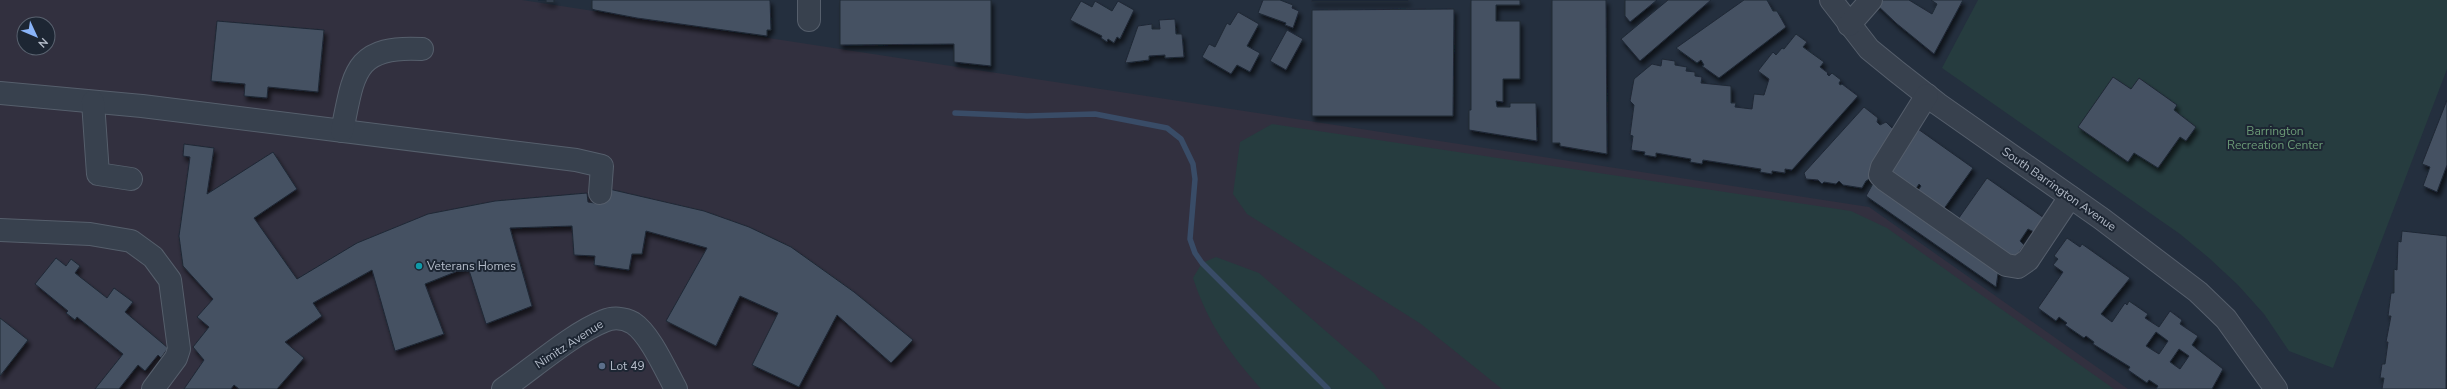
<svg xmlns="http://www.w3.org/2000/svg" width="2447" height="389" font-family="'Nunito Sans',sans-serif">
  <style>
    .medical { fill: #32303f; fill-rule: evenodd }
    .green { fill: #263c3f }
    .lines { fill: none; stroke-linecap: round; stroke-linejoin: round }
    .stream { stroke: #394c67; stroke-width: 5.5 }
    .building { fill: #455162; stroke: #1f2835; fill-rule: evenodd; filter: url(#shadow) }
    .minor-casing { stroke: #565f6c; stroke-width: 24 }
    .minor { stroke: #38414e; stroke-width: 22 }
    .culture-dot { fill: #0f9aa8; stroke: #1d2633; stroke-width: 1.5 }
    .service-dot { fill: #5c6f8a; stroke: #1d2633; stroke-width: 1.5 }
    .labels { text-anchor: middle; stroke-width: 4; stroke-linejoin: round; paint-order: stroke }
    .park-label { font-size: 12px; fill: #6b9a76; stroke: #1d2633 }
    .street-label { font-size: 12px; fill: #b4bcc9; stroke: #1d2633 }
    .poi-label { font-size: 12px; fill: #b4bcc9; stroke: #1d2633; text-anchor: start }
  </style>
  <defs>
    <filter id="shadow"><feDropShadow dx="2.5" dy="4.5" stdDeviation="2" flood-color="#0009"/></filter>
  </defs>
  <rect width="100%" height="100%" fill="#242f3e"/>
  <!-- medical -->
  <path class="medical" d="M0,0H522L1869,207L2128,389H0ZM24,24H48V48H24Z"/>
  <!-- green -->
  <g class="green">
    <polygon points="1978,0 2447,0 2447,69 2333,368 2289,351 2264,314 2238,285 2209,258 2180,234 1942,68"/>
    <polygon points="1272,124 1851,211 1887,228 2114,389 1502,389 1421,324 1247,214 1233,194 1240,142"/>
    <path d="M1216,257L1259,273L1374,373L1386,389H1261C1228,351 1209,326 1193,278L1202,263Z"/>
  </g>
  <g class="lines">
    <!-- stream -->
    <polyline class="stream" points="955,113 1027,116 1095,114 1167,128 1181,139 1193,164 1195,179 1190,239 1195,253 1202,263 1328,389"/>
  </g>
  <!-- building -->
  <g class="building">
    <polygon points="538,0 554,0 554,2 546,2 546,0"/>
    <polygon points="592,0 770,0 771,30 767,30 767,36 637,18 595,10 592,9"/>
    <polygon points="840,0 991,0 991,66 954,62 954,44 840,45"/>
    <polygon points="1263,0 1280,0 1293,5 1292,8 1299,11 1293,28 1285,25 1286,23 1258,13"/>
    <rect x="1312" y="0" width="96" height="1"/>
    <polygon points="1471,0 1520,0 1520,5 1496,5 1496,21 1520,21 1520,79 1503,79 1503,102 1496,101 1497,107 1510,107 1510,103 1536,103 1537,141 1469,130 1469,110 1471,110"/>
    <polygon points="1552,0 1606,0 1607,154 1560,146 1560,143 1552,143"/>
    <polygon points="1625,0 1657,0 1630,22 1625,16"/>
    <polygon points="1668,0 1711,0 1640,61 1621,39"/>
    <polygon points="1744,0 1767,0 1773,11 1777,11 1786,27 1719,78 1702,66 1704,65 1701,60 1697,63 1676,48"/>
    <polygon points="1877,0 1909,0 1932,14 1937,4 1931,0 1963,0 1934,54 1896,23 1875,3"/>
    <polygon points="1081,1 1092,7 1095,1 1112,11 1118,1 1134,10 1120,39 1117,37 1114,43 1108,39 1107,42 1101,38 1102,36 1070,20"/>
    <polygon points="1454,9 1453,116 1312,116 1312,10"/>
    <polygon points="1238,12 1259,24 1247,46 1260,53 1250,72 1237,65 1231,74 1202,57 1209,44 1215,47 1227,23 1230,25"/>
    <polygon points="1175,19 1176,34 1182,34 1184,57 1165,58 1165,55 1149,56 1149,60 1125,63 1138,26 1152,24 1152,29 1160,29 1159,20"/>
    <polygon points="217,21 324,30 318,92 268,87 267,98 244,96 245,84 211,81"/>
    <polygon points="1287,30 1303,39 1286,70 1270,61"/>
    <polygon points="1796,34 1807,42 1803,47 1824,62 1820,67 1828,73 1827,74 1829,76 1832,73 1841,80 1839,83 1840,85 1842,84 1858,96 1792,170 1785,169 1785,173 1772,171 1772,174 1760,172 1761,169 1703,160 1702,164 1690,162 1691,159 1656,153 1656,157 1644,155 1645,152 1631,150 1633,136 1630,135 1634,105 1630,101 1634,79 1652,64 1661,66 1662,59 1675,61 1675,65 1687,67 1686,71 1695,72 1695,76 1702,77 1701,83 1731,86 1731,103 1736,103 1735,107 1752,109 1754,94 1764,95 1769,79 1758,71 1773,52 1776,55 1782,48 1784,49"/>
    <polygon points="2113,77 2131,89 2139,78 2177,105 2174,110 2196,127 2186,141 2180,137 2158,168 2134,153 2128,162 2078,127"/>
    <polygon points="2447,100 2447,165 2437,192 2423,186 2430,167 2422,164"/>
    <polygon points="1864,107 1878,118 1877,122 1880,125 1886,122 1894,130 1871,178 1866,181 1862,188 1843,185 1839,181 1836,184 1824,182 1822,184 1818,180 1806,179 1804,173"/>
    <polygon points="1918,129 1973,168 1943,210 1917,192 1921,186 1919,184 1915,190 1887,174"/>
    <polygon points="184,144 214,148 207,194 273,152 297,189 254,218 297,279 357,243 428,214 495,201 587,193 588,202 601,204 603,197 609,189 704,211 749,227 791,247 854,292 913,340 891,363 837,315 799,387 752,365 778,313 740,296 716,346 666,321 707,248 646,231 642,254 632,254 629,270 594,265 595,256 574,255 572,226 510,228 532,306 486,324 468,267 425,284 444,334 395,351 372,270 313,303 322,316 285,342 304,358 277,389 239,389 234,385 231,389 184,389 204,360 193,347 209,327 197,317 213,299 183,266 179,236 190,157 183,156"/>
    <polygon points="1987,178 2044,218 2034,232 2028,229 2020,241 2024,245 2013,261 1956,222"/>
    <polygon points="1875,180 1999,267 1996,287 1866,196"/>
    <polygon points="2402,231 2447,236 2446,389 2382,389 2384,378 2380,378 2382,364 2385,364 2388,342 2386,342 2391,316 2388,316 2391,293 2394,293 2394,269 2397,270 2398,241 2401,242"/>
    <path d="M2067,238L2080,247L2082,244L2130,278L2101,314L2112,322L2125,303L2127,305L2129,301L2148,314L2145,318L2159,327L2170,311L2182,320L2180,324L2198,336L2192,345L2223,369L2212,389H2156L2158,386L2149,380L2147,383L2128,370L2130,367L2093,344L2094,342L2086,336L2084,338L2065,325L2067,323L2059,317L2056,321L2038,308L2063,272L2053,265L2058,259L2054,256ZM2156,332L2168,341L2159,354L2146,346ZM2179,349L2189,356L2180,369L2170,362Z"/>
    <polygon points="56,258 66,266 71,259 80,266 75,273 107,298 114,288 133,302 125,312 168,348 161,358 158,355 145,371 138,365 119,389 95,389 123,354 77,317 75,320 66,313 68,311 35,284"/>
    <polygon points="0,318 28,340 0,376"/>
  </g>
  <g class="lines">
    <defs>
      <g id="minor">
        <polyline points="809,0 809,20"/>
        <polyline points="1831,0 1869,49 1896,71 1938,104 2102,219 2198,292 2226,319 2276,389"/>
        <polyline points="1849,25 1871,0"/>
        <polyline points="0,93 142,106 576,160 602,166 600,193"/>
        <polyline points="1927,95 1882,167 1880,175 1885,180 2006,265 2018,267 2028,260 2070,197"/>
        <polyline points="93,102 98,174 131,179"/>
        <path d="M342,131C354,74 353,45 422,49"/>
        <polyline points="0,230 90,234 131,241 153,257 170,280 179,349 176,358 153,389"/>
        <path d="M503,389C532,369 573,333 604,321C613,317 624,318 633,323C650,334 666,371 676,389"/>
      </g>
    </defs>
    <!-- minor casing -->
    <use href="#minor" class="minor-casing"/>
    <!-- minor -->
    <use href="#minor" class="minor"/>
  </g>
  <!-- markers -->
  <circle class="culture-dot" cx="419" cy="266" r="4"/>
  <circle class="service-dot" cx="602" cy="366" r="4"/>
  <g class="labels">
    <!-- park labels -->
    <g class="park-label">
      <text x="2275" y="135">Barrington<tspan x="2275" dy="14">Recreation Center</tspan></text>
    </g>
    <!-- street labels -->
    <g class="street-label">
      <text transform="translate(2059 189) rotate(35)" y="4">South Barrington Avenue</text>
      <text transform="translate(569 344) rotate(-33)" y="4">Nimitz Avenue</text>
    </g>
    <!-- poi labels -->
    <g class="poi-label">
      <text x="427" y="270">Veterans Homes</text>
      <text x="610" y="370">Lot 49</text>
    </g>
  </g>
  <!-- north arrow -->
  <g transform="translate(36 36) rotate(134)"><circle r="19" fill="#1d2633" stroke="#59626f"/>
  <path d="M0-3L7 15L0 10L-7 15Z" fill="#8ab4f8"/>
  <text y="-6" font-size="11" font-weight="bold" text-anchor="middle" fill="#b4bcc9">N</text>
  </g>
</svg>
